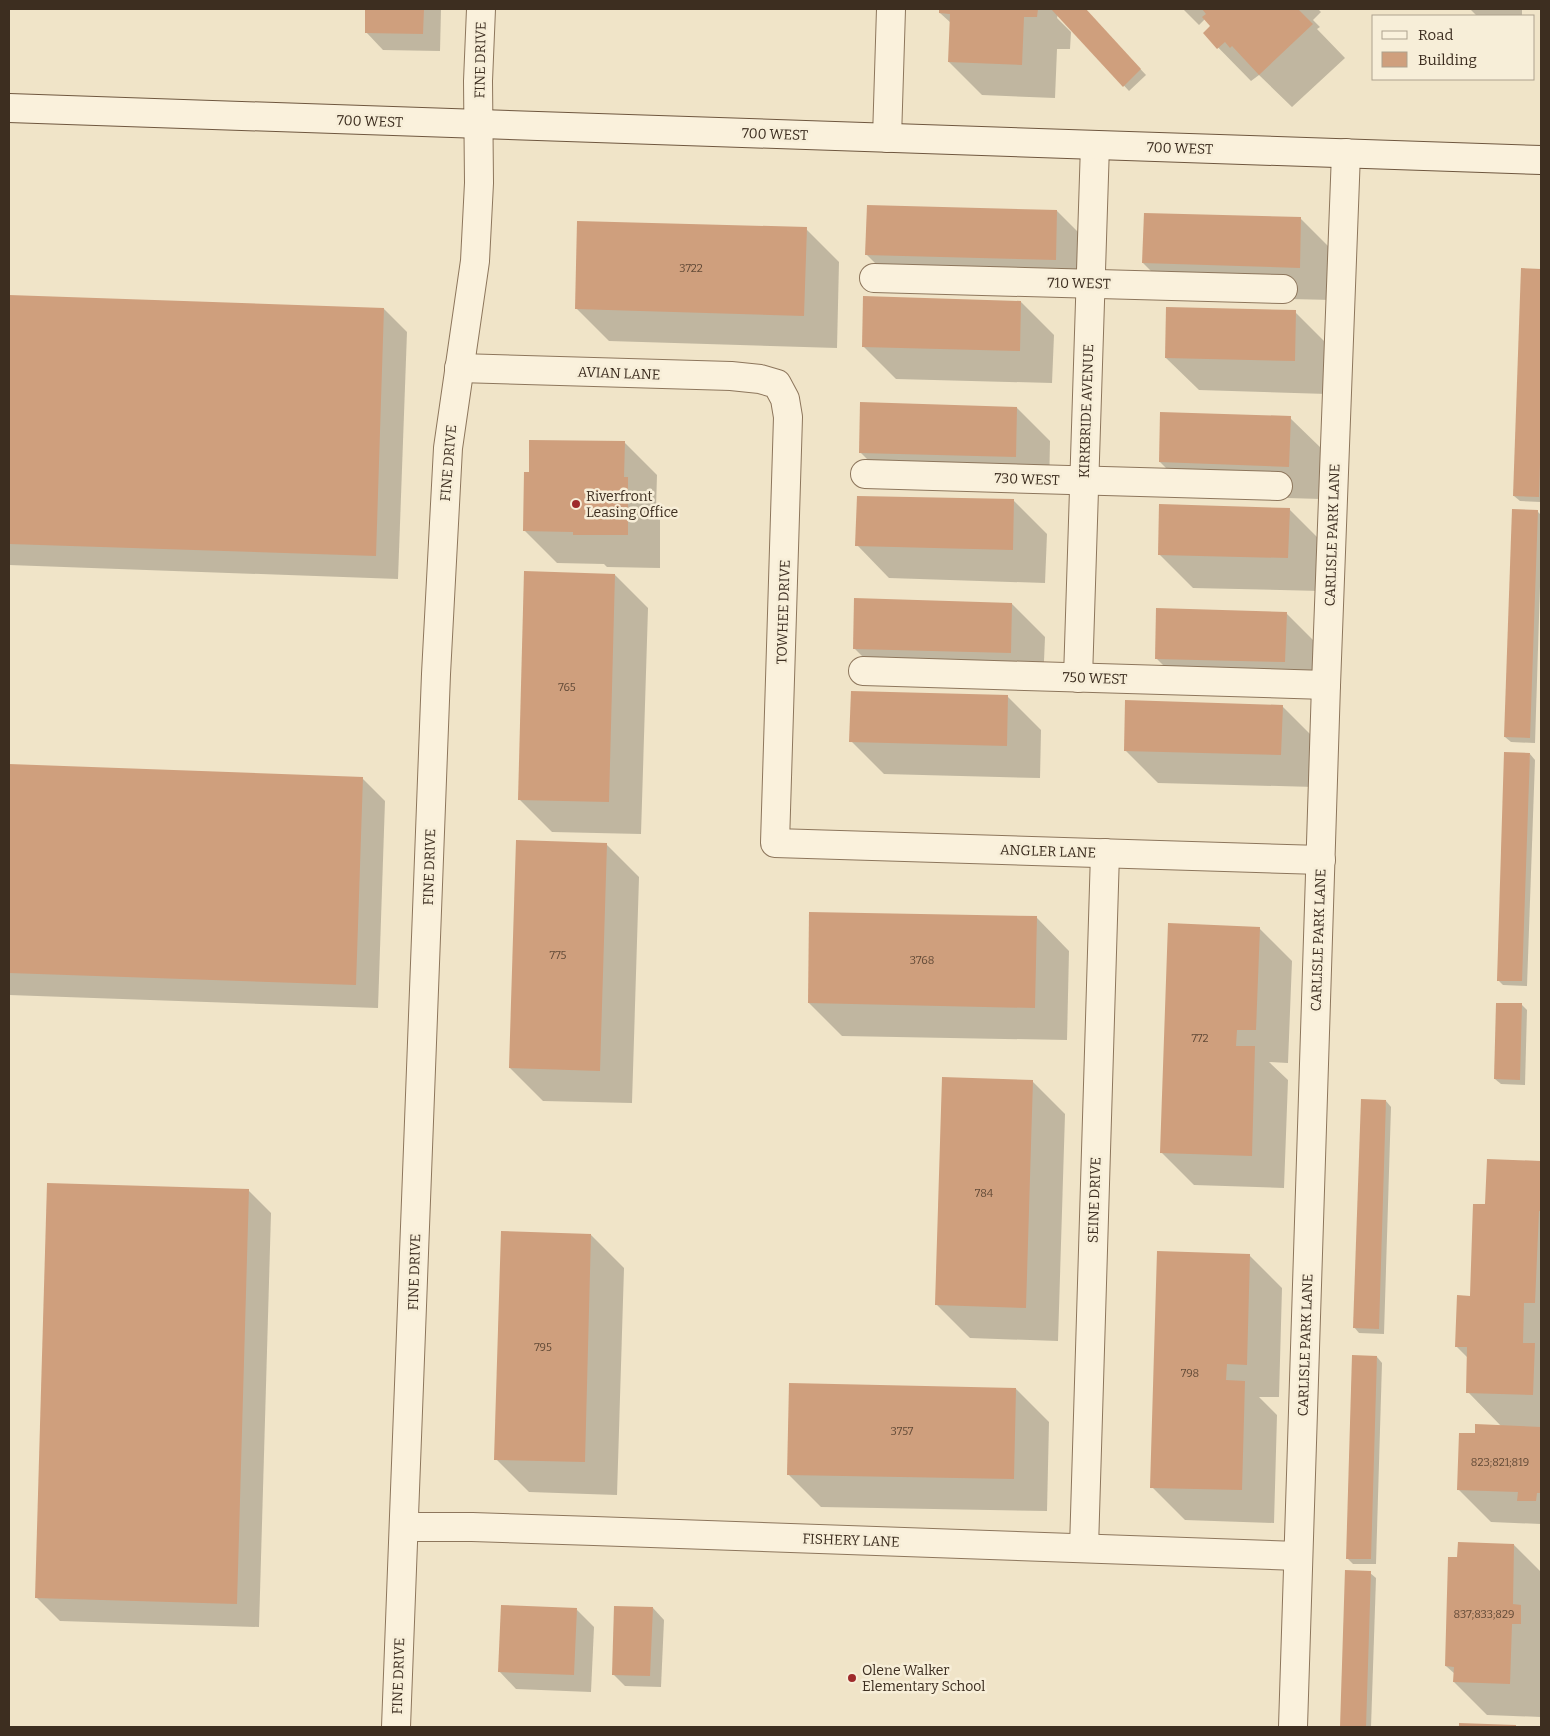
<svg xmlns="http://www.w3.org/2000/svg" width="1550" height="1736" font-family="Bitter,serif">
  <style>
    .shadow { fill: #0003 }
    .building { fill: #cf9f7d }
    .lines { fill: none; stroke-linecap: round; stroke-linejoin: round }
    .street-casing { stroke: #8d765c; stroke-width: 30 }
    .secondary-casing { stroke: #6f573f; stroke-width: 30 }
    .street { stroke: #faf1dc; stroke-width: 28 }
    .secondary { stroke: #faf1dc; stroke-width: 28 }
    .poi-dot { fill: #9e2a2b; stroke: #f7eed8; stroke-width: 2 }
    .labels { text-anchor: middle; stroke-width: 5; stroke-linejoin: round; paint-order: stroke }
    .number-label { font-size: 11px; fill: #624a37 }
    .street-label { font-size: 14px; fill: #3d2e20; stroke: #f7eed8 }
    .poi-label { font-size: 14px; fill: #3d2e20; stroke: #f7eed8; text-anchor: start }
  </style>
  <rect width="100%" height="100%" fill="#f0e4c8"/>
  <!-- shadow -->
  <g class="shadow">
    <polygon points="367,9 441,9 440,51 383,50 366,32"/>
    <polygon points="940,9 1084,9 1146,75 1129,91 1058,14 1057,18 1071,32 1070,49 1057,49 1055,98 982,95 949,62 951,23 940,13"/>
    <polygon points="1183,9 1318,9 1321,12 1313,20 1320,27 1317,29 1345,58 1292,107 1259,75 1251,81 1204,33 1212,26 1205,19 1199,25"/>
    <polygon points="1470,9 1522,9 1522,16 1477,16"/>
    <polygon points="1057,211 1090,244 1088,293 900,288 867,255"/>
    <polygon points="1300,218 1333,251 1332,300 1176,296 1143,263"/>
    <polygon points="806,229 839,262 837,348 609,341 576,308"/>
    <polygon points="1522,269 1541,270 1541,502 1520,501 1514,496"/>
    <polygon points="9,296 384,309 407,332 398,579 9,565"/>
    <polygon points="1021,302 1054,335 1052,383 896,379 863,346"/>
    <polygon points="1295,312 1328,345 1327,394 1199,390 1166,358"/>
    <polygon points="1017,408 1050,441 1049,489 893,485 860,452"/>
    <polygon points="1290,418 1323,450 1321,499 1193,495 1160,462"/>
    <polygon points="624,442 657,475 656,508 660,512 660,568 607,567 604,564 557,563 524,530"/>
    <polygon points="1014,501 1047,534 1045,583 889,578 857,545"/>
    <polygon points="1289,509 1322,542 1321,591 1193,588 1160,555"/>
    <polygon points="1537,511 1541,515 1541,555 1535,743 1511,742 1505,737"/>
    <polygon points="615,575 648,608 641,834 552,832 519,799"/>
    <polygon points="1012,604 1045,637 1043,685 887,681 854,648"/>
    <polygon points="1286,613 1319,646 1318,695 1189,691 1156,658"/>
    <polygon points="1008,697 1041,730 1040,778 884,774 851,741"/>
    <polygon points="1282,706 1315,739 1314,787 1158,783 1125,750"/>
    <polygon points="1530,754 1535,760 1527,986 1503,985 1498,980"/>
    <polygon points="9,766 362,778 385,801 378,1008 9,995"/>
    <polygon points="606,844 639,877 632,1103 543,1101 510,1068"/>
    <polygon points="1037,918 1069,951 1067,1040 842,1036 809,1003"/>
    <polygon points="1259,928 1292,961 1288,1063 1269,1062 1288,1080 1284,1188 1194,1185 1161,1152"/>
    <polygon points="1521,1004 1527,1010 1525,1085 1501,1084 1495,1079"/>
    <polygon points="1032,1081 1065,1114 1058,1341 970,1338 937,1305"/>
    <polygon points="1386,1101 1391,1107 1384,1334 1359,1333 1354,1327"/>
    <polygon points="1488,1160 1541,1162 1541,1524 1491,1522 1458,1489 1476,1435 1502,1427 1468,1392 1468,1358 1456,1346 1471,1297 1486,1205"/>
    <polygon points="248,1190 271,1213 259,1627 60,1621 37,1598"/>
    <polygon points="591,1235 624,1268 617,1495 529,1492 496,1459"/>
    <polygon points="1249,1255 1282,1288 1279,1397 1259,1397 1277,1415 1274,1523 1185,1520 1152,1487"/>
    <polygon points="1377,1357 1382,1363 1376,1564 1353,1564 1347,1558"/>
    <polygon points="1016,1389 1049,1422 1047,1511 821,1507 788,1474"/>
    <polygon points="1514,1545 1541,1572 1541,1717 1487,1715 1454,1682 1455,1674 1446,1666"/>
    <polygon points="1346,1572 1370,1573 1376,1578 1371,1727 1341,1727"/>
    <polygon points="653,1608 664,1620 661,1687 625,1686 613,1674"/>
    <polygon points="577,1610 594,1627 591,1692 516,1689 499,1671"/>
    <polygon points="1461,1724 1516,1726 1517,1727 1460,1727"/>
  </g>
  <!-- building -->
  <g class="building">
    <polygon points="365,9 424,9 423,34 365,33"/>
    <polygon points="939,9 1038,9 1037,17 1024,17 1022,65 948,62 950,14 939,13"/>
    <polygon points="1051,9 1086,9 1141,69 1123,87"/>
    <polygon points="1202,9 1298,9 1313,24 1259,75 1232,46 1230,48 1225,42 1217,49 1203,33 1210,26 1202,17 1206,14"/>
    <polygon points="867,205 1057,210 1056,260 865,255"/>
    <polygon points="1144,213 1301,217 1300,268 1142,263"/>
    <polygon points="577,221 807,227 804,316 575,309"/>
    <polygon points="1521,268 1541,269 1541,430 1539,497 1513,496"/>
    <polygon points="9,295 384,308 376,556 9,544"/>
    <polygon points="863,296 1021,301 1020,351 862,347"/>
    <polygon points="1166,307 1296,310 1295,361 1165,358"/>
    <polygon points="860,402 1017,407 1016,457 859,453"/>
    <polygon points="1160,412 1291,416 1289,467 1159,462"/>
    <polygon points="529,440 625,441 624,477 628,477 628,535 573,535 573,532 523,531 524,472 529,472"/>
    <polygon points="857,496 1014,499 1013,550 855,546"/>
    <polygon points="1159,504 1290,508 1288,558 1158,555"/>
    <polygon points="1512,509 1538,510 1530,738 1504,737"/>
    <polygon points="524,571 615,574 609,802 518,800"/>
    <polygon points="854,598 1012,603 1011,653 853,649"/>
    <polygon points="1156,608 1287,612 1285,662 1155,659"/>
    <polygon points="851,691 1008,695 1007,746 849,742"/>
    <polygon points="1125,700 1283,705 1281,755 1124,751"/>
    <polygon points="1504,752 1530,753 1522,981 1497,981"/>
    <polygon points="9,764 363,777 356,985 9,973"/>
    <polygon points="516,840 607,843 600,1071 509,1068"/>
    <polygon points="809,912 1037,916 1035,1008 808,1003"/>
    <polygon points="1168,923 1260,927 1256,1030 1237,1030 1236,1046 1255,1046 1252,1156 1160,1153"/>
    <polygon points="1496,1003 1522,1003 1520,1080 1494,1079"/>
    <polygon points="942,1077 1033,1080 1026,1308 935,1305"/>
    <polygon points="1361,1099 1386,1100 1379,1329 1353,1328"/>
    <polygon points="1487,1159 1541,1161 1541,1211 1539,1211 1535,1303 1524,1303 1523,1343 1535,1343 1533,1395 1466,1393 1467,1347 1455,1347 1457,1295 1470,1296 1473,1204 1485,1204"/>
    <polygon points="47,1183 249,1189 237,1604 35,1598"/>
    <polygon points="501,1231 591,1234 585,1462 494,1460"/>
    <polygon points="1157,1251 1250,1254 1247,1365 1227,1364 1226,1380 1245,1381 1242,1490 1150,1488"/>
    <polygon points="1352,1355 1377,1356 1371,1559 1346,1559"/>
    <polygon points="789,1383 1016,1388 1014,1479 787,1475"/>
    <polygon points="1475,1424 1541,1427 1541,1493 1537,1493 1536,1501 1517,1501 1518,1492 1457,1490 1459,1433 1475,1433"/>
    <polygon points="1458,1542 1514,1544 1513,1604 1521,1605 1521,1624 1512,1624 1510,1684 1453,1682 1454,1667 1445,1666 1448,1557 1457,1557"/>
    <polygon points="1345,1570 1371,1571 1366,1727 1340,1727"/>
    <polygon points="501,1605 577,1608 574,1675 498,1672"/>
    <polygon points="614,1606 653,1607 650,1676 612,1675"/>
    <polygon points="1459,1723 1516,1725 1516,1727 1459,1727"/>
  </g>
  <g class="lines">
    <defs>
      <g id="street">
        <polyline points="887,138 891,9"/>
        <polyline points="874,278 1283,289"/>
        <polyline points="459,368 731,376 760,379 777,384 785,399 788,417 775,843 1321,860"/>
        <polyline points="865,474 1278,486"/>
        <polyline points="863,671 1326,685"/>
        <polyline points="1078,678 1095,145"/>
        <polyline points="404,1527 472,1527 594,1531 1298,1556"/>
        <polyline points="1084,1548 1105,853"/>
        <polyline points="396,1727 436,674 448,448 475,261 479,183 478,81 481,9"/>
        <polyline points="1293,1727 1326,685 1346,153"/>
      </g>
      <polyline id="secondary" points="9,108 1541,160"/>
    </defs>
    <!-- street casing -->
    <use href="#street" class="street-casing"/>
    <!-- secondary casing -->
    <use href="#secondary" class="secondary-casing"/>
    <!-- street -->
    <use href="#street" class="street"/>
    <!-- secondary -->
    <use href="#secondary" class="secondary"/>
  </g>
  <!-- markers -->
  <g class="poi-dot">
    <circle cx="576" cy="504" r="5"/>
    <circle cx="852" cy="1678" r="5"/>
  </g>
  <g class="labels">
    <!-- number labels -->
    <g class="number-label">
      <text x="691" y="272">3722</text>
      <text x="567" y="691">765</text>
      <text x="558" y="959">775</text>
      <text x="922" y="964">3768</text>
      <text x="1200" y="1042">772</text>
      <text x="984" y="1197">784</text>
      <text x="543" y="1351">795</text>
      <text x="1190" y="1377">798</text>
      <text x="902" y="1435">3757</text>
      <text x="1500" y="1466">823;821;819</text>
      <text x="1484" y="1618">837;833;829</text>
    </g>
    <!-- street labels -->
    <g class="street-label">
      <text transform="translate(480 60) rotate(-89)" y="5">FINE DRIVE</text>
      <text transform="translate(370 121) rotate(2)" y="5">700 WEST</text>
      <text transform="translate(775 134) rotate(2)" y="5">700 WEST</text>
      <text transform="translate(1180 148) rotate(2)" y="5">700 WEST</text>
      <text transform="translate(1079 283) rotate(1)" y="5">710 WEST</text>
      <text transform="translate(619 373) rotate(2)" y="5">AVIAN LANE</text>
      <text transform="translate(1086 411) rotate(-88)" y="5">KIRKBRIDE AVENUE</text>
      <text transform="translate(448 463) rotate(-85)" y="5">FINE DRIVE</text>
      <text transform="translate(1027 479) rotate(2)" y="5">730 WEST</text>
      <text transform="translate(1332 535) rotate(-88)" y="5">CARLISLE PARK LANE</text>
      <text transform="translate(783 612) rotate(-88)" y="5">TOWHEE DRIVE</text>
      <text transform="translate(1095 678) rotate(2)" y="5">750 WEST</text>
      <text transform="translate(1048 851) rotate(2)" y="5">ANGLER LANE</text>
      <text transform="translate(429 867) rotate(-88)" y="5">FINE DRIVE</text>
      <text transform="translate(1318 940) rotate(-88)" y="5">CARLISLE PARK LANE</text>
      <text transform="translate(1094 1200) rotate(-88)" y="5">SEINE DRIVE</text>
      <text transform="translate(414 1272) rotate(-88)" y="5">FINE DRIVE</text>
      <text transform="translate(1305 1345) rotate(-88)" y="5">CARLISLE PARK LANE</text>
      <text transform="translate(851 1540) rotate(2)" y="5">FISHERY LANE</text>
      <text transform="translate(398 1676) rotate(-88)" y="5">FINE DRIVE</text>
    </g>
    <!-- poi labels -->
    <g class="poi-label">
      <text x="586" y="501">Riverfront<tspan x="586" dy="16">Leasing Office</tspan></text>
      <text x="862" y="1675">Olene Walker<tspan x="862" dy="16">Elementary School</tspan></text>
    </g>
  </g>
  <!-- border -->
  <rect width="1550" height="1736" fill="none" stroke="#3d2e20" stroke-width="20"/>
  <!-- legend -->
  <rect x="1372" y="15" width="162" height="65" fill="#f7eed8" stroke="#ada18e"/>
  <rect x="1382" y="31" width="25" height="8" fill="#faf1dc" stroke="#ada18e"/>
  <text x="1418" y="40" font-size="15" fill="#3d2e20">Road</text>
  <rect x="1382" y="52" width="25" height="15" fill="#cf9f7d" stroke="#ada18e"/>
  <text x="1418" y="65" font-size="15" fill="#3d2e20">Building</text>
</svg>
